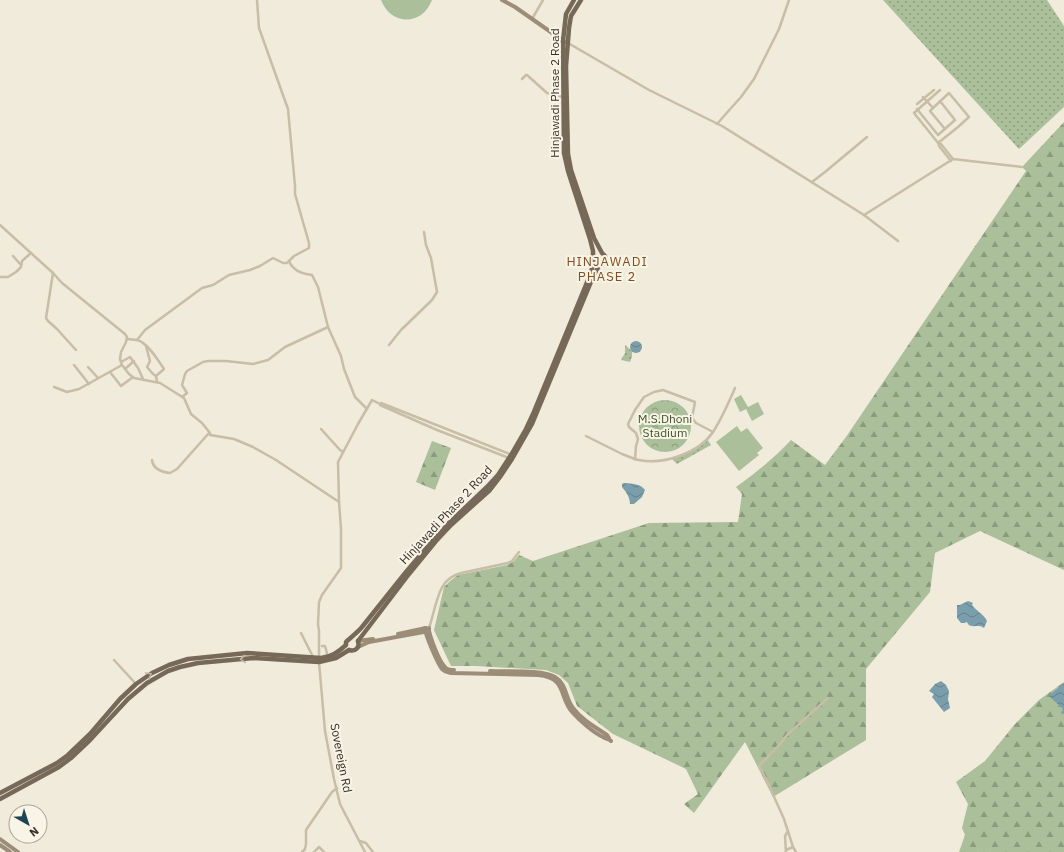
<svg xmlns="http://www.w3.org/2000/svg" width="1064" height="852" font-family="'IBM Plex Sans',sans-serif">
  <style>
    .grass { fill: url(#grass-dots) }
    .forest { fill: url(#forest-firs) }
    .park { fill: url(#park-crowns) }
    .pitch { fill: #aabf9a }
    .water { fill: url(#water-waves) }
    .lines { fill: none; stroke-linecap: round; stroke-linejoin: round }
    .street { stroke: #c8bda6; stroke-width: 2.5 }
    .secondary { stroke: #9b8d78; stroke-width: 4 }
    .primary { stroke: #766958; stroke-width: 4.5 }
    .oneway { stroke: #beb5a6 }
    .labels { text-anchor: middle; stroke-width: 4; stroke-linejoin: round; paint-order: stroke }
    .street-label { font-size: 12px; fill: #342e27; stroke: #f8f4e6 }
    .park-label { font-size: 12px; fill: #3b512c; stroke: #f8f4e6 }
    .neighbourhood-label { font-size: 13px; letter-spacing: 1px; fill: #804f23; stroke: #f8f4e6 }
  </style>
  <defs>
    <pattern id="grass-dots" width="8" height="8" patternUnits="userSpaceOnUse"><rect width="8" height="8" fill="#aabf9a"/><path d="M2 2h.1M6 6h.1" fill="none" stroke="#8b9c7e" stroke-width="1.8" stroke-linecap="round"/></pattern>
    <pattern id="forest-firs" width="22" height="20" patternUnits="userSpaceOnUse"><rect width="22" height="20" fill="#aabf9a"/><path d="M5 1l3.5 6h-7zM16 11l3.5 6h-7z" fill="#8b9c7e"/></pattern>
    <pattern id="park-crowns" width="20" height="18" patternUnits="userSpaceOnUse"><rect width="20" height="18" fill="#aabf9a"/><path d="M2 6a3 3 0 1 1 6 0M12 15a3 3 0 1 1 6 0" fill="none" stroke="#8b9c7e"/></pattern>
    <pattern id="water-waves" width="16" height="10" patternUnits="userSpaceOnUse"><rect width="16" height="10" fill="#7a9eac"/><path d="M0 5q4-4 8 0t8 0" fill="none" stroke="#65818c"/></pattern>
  </defs>
  <rect width="100%" height="100%" fill="#f0ebda"/>
  <!-- grass -->
  <g class="grass">
    <polygon points="883,0 1047,0 1064,26 1064,107 1019,149"/>
    <polygon points="625,345 632,351 632,357 630,362 621,360 625,353"/>
    <polygon points="707,439 711,445 677,464 671,458 691,451"/>
  </g>
  <!-- forest -->
  <g class="forest">
    <path d="M1064,122V570L980,531L935,553L930,592L866,669V740L773,797L745,742L694,813L684,804L698,794L686,769L613,734L577,706L568,683L559,675L546,670L476,666H451L434,630L444,587L450,581L458,575L507,565L514,561L519,555L533,561L649,523L738,522L742,494L736,487C756,473 774,458 791,440L825,465L846,437L1026,171L1022,167Z"/>
    <polygon points="432,441 451,448 435,490 416,482"/>
    <polygon points="1064,682 1064,852 959,852 965,835 962,828 968,804 956,782 985,761 1015,724 1039,700"/>
  </g>
  <!-- park -->
  <circle class="park" cx="665" cy="426" r="26"/>
  <!-- pitch -->
  <g class="pitch">
    <path d="M381,0H432C422,26 391,26 381,0Z"/>
    <polygon points="741,395 748,407 758,402 764,414 752,421 746,409 740,412 734,399"/>
    <polygon points="737,426 741,432 747,428 763,448 757,453 759,455 739,471 716,442"/>
  </g>
  <!-- water -->
  <g class="water">
    <circle cx="636" cy="347" r="6"/>
    <path d="M624,483C631,484 640,483 645,490L642,497L634,504H630C630,497 626,492 622,487V484Z"/>
    <path d="M968,601L973,603L972,605C976,611 984,614 987,621L984,628C978,623 970,630 967,622L964,623H961L957,618V605H960Z"/>
    <polygon points="941,681 946,685 949,691 948,699 950,708 944,712 932,697 934,694 929,691 935,684"/>
    <polygon points="1064,683 1064,714 1061,713 1063,709 1050,697 1051,694"/>
  </g>
  <g class="lines">
    <!-- street -->
    <g class="street">
      <path d="M257,0L259,28L288,109L295,186V194L309,243V248L294,256L289,261C293,271 303,274 312,275L318,287L328,327L341,356L344,369L355,397L367,409"/>
      <polyline points="532,19 543,0"/>
      <polyline points="568,43 649,90 722,126 864,215 898,241"/>
      <polyline points="522,79 526,75 527,75 547,93 563,97"/>
      <polyline points="923,97 933,108 949,93 969,117 958,127 938,143"/>
      <polyline points="917,104 934,90"/>
      <polyline points="933,108 930,111 945,129"/>
      <polyline points="917,109 938,135 955,120 940,101"/>
      <polyline points="717,124 724,116 741,97 754,79 779,29 789,0"/>
      <polyline points="939,144 914,113 940,90"/>
      <polyline points="951,161 939,146 939,144 941,144 953,159"/>
      <polyline points="812,182 825,172 867,137"/>
      <polyline points="864,215 953,159 1022,167"/>
      <polyline points="0,225 53,273 62,283 125,334 127,337 126,342 121,352 120,359 122,365 129,374 134,378 160,383 184,398 191,414 202,423 210,433 210,435 234,439 253,447 276,460 339,502"/>
      <polyline points="13,256 21,265"/>
      <polyline points="53,273 46,318 48,321 57,329 76,350"/>
      <polyline points="0,277 8,277 16,272 21,267 22,261 31,253"/>
      <polyline points="127,339 137,340 145,330 202,288 213,285 229,275 250,270 260,266 273,258 283,263 287,263 289,261"/>
      <path d="M137,340C147,342 158,360 164,369L156,376L157,382"/>
      <polyline points="389,345 401,330 432,300 437,292 431,258 426,245 424,232"/>
      <polyline points="146,346 150,361 147,367 153,374 156,376"/>
      <polyline points="121,362 130,357 138,368 143,379"/>
      <polyline points="74,365 89,384"/>
      <polyline points="88,367 98,378"/>
      <polyline points="125,369 134,361"/>
      <polyline points="110,372 121,386 133,377"/>
      <polyline points="54,387 67,392 79,389 122,365"/>
      <polyline points="182,397 187,393 182,385 185,374 187,371 203,362 208,361 226,361 253,364 268,360 285,347 328,327"/>
      <polyline points="321,429 340,450 343,452"/>
      <path d="M586,436C598,442 610,448 622,454C628,456 633,459 639,460C664,465 699,453 713,432C722,418 729,402 735,388"/>
      <polyline points="509,458 437,430 380,405 381,403 512,455"/>
      <polyline points="635,459 636,446 638,439 636,433 629,427 628,424 635,410 644,397 654,392 663,390 695,402 692,418 696,423 713,432"/>
      <path d="M152,460C153,469 162,472 170,473L177,469L209,433"/>
      <path d="M429,628C433,617 437,594 443,586C447,579 454,575 461,573L508,563L512,561L519,552"/>
      <polyline points="301,633 313,657"/>
      <polyline points="322,646 325,646 328,657"/>
      <polyline points="319,657 319,631 318,624 319,602 322,595 341,568 341,529 339,502 338,462 358,424 372,400 380,404"/>
      <polyline points="114,660 136,684"/>
      <polyline points="319,662 325,731 334,779 340,804 365,852"/>
      <polyline points="360,841 366,843 373,852"/>
      <polyline points="786,850 793,847"/>
      <polyline points="302,852 305,849 306,844 306,830 332,792 337,788"/>
      <polyline points="314,852 319,847 324,852"/>
      <polyline points="786,852 785,836 788,831"/>
      <polyline points="796,852 793,847 784,819 766,779 759,766 780,744 787,735 828,698"/>
    </g>
    <!-- secondary -->
    <g class="secondary">
      <polyline points="502,0 515,7 565,42"/>
      <path d="M425,628C425,635 438,664 442,669C445,672 447,672 451,673L538,675C568,678 558,697 573,713C580,721 594,733 603,737C606,739 609,739 611,741"/>
      <path d="M429,631C431,639 439,662 445,667C447,670 450,670 454,670"/>
      <polyline points="398,634 426,628"/>
      <polyline points="358,641 373,639"/>
      <polyline points="358,647 369,642 429,631 429,628"/>
      <path d="M490,671C507,672 542,669 555,677C567,684 565,698 573,708C582,720 595,727 607,735L609,738"/>
      <polyline points="0,839 18,852"/>
      <polyline points="0,845 10,852"/>
    </g>
    <!-- primary -->
    <g class="primary">
      <polyline points="358,641 409,574 436,541 451,525 490,490 500,477 512,459 532,424 593,277 600,264 603,263 605,261 605,256 602,253 594,238 571,170 568,154 566,66 569,28 571,16 581,0"/>
      <path d="M349,650C356,652 360,647 358,641"/>
      <path d="M0,793L57,763L68,755L90,734L120,699L136,684L152,673L169,665L188,659L247,653L321,658C332,657 338,652 346,645C346,644 346,643 346,642C347,641 360,630 362,627L406,572L434,539L449,523L487,487L498,475L511,455L526,429L533,414L590,275L594,262L593,259V251L590,239L568,171L564,153L563,41L566,14L574,0"/>
      <polyline points="0,799 59,767 71,758 90,740 128,699 147,683 168,671 180,667 198,663 242,659 254,658 319,662 336,658 349,650"/>
    </g>
  </g>
  <!-- one-way arrows -->
  <defs><path id="oneway-chevron" d="M-2-3.5L2.5 0L-2 3.5" fill="none" stroke-width="1.6" stroke-linecap="round" stroke-linejoin="round"/></defs>
  <g class="oneway">
    <use href="#oneway-chevron" transform="translate(243 659) rotate(177)"/>
    <use href="#oneway-chevron" transform="translate(149 675) rotate(-30)"/>
  </g>
  <g class="labels">
    <!-- street labels -->
    <g class="street-label">
      <text transform="translate(555 93) rotate(-90)" y="4">Hinjawadi Phase 2 Road</text>
      <text transform="translate(446 515) rotate(-47)" y="4">Hinjawadi Phase 2 Road</text>
      <text transform="translate(341 758) rotate(79)" y="4">Sovereign Rd</text>
    </g>
    <!-- park labels -->
    <g class="park-label">
      <text x="665" y="423">M.S.Dhoni<tspan x="665" dy="14">Stadium</tspan></text>
    </g>
    <!-- neighbourhood labels -->
    <g class="neighbourhood-label">
      <text x="607" y="266">HINJAWADI<tspan x="607" dy="15">PHASE 2</tspan></text>
    </g>
  </g>
  <!-- north arrow -->
  <g transform="translate(28 824) rotate(141)"><circle r="19" fill="#f8f4e6" stroke="#aaa59a"/>
  <path d="M0-3L7 15L0 10L-7 15Z" fill="#1e4454"/>
  <text y="-6" font-size="11" font-weight="bold" text-anchor="middle" fill="#342e27">N</text>
  </g>
</svg>
